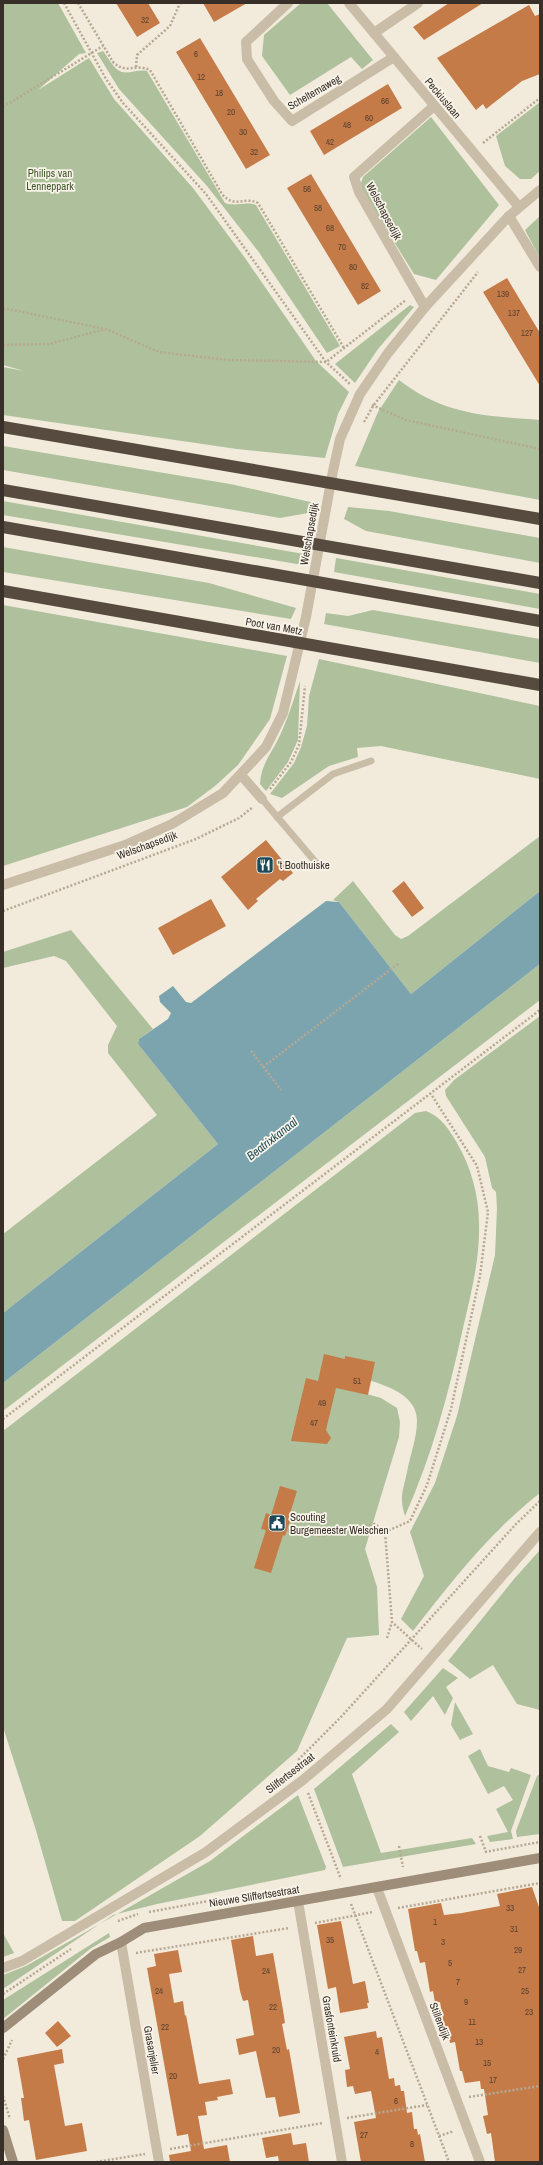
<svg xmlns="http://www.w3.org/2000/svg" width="543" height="2165" font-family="'Archivo Narrow',sans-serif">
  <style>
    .green { fill: #aec19c }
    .water { fill: #7ba4ae }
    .building { fill: #c47b48 }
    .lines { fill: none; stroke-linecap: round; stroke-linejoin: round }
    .path { stroke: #b6a892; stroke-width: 2.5; stroke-dasharray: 2 2; stroke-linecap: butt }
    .lane { stroke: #cabda8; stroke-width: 7 }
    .street { stroke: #cabda8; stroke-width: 10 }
    .secondary { stroke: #9d8d79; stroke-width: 10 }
    .highway { stroke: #574b3f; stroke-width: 12 }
    .labels { text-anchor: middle; stroke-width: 3.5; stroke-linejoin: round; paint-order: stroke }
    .number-label { font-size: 9px; fill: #5a4230 }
    .street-label { font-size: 11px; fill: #372f28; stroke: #f9f4e9 }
    .park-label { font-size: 11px; fill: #3f552c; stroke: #f9f4e9 }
    .poi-label { font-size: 11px; fill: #372f28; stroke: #f9f4e9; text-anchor: start }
    .water-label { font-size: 12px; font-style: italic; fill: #1e4a58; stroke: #f9f4e9 }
  </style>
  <rect width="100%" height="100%" fill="#f2ebdc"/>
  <!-- green -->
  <g class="green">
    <polygon points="3,3 58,3 86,53 79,54 38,90 89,58 114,99 193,188 245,258 316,361 349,392 338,414 325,458 237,449 3,415 3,367 24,371 3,365"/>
    <polygon points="301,3 327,3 373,60 362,69 351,57 290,95 262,56 264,35"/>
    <path d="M103,51C108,57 114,70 122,72C129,74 138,69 147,71L225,203C237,207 246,201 256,205L340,346L327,353L258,251L207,186L119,89L97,53Z"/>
    <polygon points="540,102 540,171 531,179 520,179 505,166 496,136"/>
    <polygon points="431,117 499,205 436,280 414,274 360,187 363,177"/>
    <polygon points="540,216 540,258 525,230"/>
    <polygon points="410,305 414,307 378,349 355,383 335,364"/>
    <path d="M399,380C444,415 486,416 540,420V500L355,466L378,412Z"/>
    <polygon points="3,446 230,484 315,503 314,512 280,518 3,470"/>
    <polygon points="3,501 304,554 303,565 3,515"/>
    <polygon points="348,507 389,511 540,538 540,563 366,531 344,519"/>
    <polygon points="3,547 209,583 296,608 291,619 3,572"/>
    <polygon points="336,558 540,594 540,609 334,572"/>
    <polygon points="3,605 287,656 270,719 238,765 215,786 187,807 3,866"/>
    <polygon points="373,610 540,639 540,663 324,624 326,613 348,616"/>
    <polygon points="319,659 540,706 540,779 381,746 357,748 358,757 329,766 282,798 270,794 294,763 301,747 307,726 309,696"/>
    <path d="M300,681L298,740L288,762L266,791L260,784C261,763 273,752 281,733C289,716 294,698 300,681Z"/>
    <polygon points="540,836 540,891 411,994 339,902 333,900 353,881 395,935 401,939 408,936"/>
    <polygon points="71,930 153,1029 139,1039 138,1044 218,1144 3,1313 3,1234 157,1115 108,1053 108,1045 117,1026 66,961 54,956 3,968 3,952"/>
    <polygon points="540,964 540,1000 3,1411 3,1383"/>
    <path d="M540,1016V1493C491,1531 451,1582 413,1631L401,1619L424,1576L410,1532L435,1483L457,1416L495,1255L497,1208L496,1192L492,1188L485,1157L446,1096L445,1090L454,1080Z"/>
    <path d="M426,1111C441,1117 449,1129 457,1143C471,1167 479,1195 479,1224C480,1259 471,1294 463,1328C449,1392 432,1456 405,1516C399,1497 403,1491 407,1472C410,1456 417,1437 417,1421C418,1387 362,1379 337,1372L335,1385L381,1398L397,1408L400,1422L399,1437L365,1549L377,1587L379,1635L347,1638L297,1751L200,1836L75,1921H62L35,1827L3,1727V1431L415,1113Z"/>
    <polygon points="540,1550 540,1710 517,1704 493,1665 470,1679 448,1661 514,1579"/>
    <polygon points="443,1668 458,1678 446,1687 453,1698 445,1715 433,1696 411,1721 404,1712"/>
    <polygon points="455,1702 473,1734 460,1740 451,1725"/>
    <polygon points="391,1724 399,1732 352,1774 381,1853 472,1838 476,1844 343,1867 314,1789"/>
    <polygon points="480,1749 488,1766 509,1772 511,1768 531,1775 511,1831 513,1839 490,1842 487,1836 508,1832 496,1809 513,1800 504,1786 488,1794 468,1756"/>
    <polygon points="540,1774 540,1834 517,1837 516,1831 537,1776"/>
    <polygon points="298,1795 326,1867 325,1870 157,1904 113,1915 3,1989 3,1975 26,1966 210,1861"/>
    <polygon points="3,1933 14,1953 3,1957"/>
    <polygon points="109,1933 110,1937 90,1949 3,2019 3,2000"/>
  </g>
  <!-- water -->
  <polygon class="water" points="540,891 540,964 3,1383 3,1313 218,1144 138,1044 139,1039 168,1019 171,1013 160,1002 159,996 173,986 186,1002 191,1003 326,901 339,902 411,994"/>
  <!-- building -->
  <g class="building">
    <polygon points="116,3 148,3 160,23 137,37"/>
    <polygon points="203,3 247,3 214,22"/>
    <polygon points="449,3 483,3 424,40 413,27"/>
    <polygon points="529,5 535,16 540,14 540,74 522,81 486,109 483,104 476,110 437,58"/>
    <polygon points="200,38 270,155 246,169 176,52"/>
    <polygon points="388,84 402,108 324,155 310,131"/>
    <polygon points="311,174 381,291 358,305 287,188"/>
    <polygon points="507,278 540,333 540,386 483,292"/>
    <polygon points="266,840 293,873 283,881 280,879 256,899 258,901 248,910 221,877"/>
    <polygon points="404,881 424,908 412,917 392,891"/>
    <polygon points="211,899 226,926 173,955 158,928"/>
    <polygon points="324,1354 345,1359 345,1356 375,1362 368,1395 336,1388 326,1430 331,1438 327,1444 291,1441 306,1378 318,1381"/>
    <polygon points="280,1486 297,1491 288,1520 290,1521 285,1536 283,1535 271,1573 254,1568 266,1530 261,1529 266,1513 271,1515"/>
    <polygon points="532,1887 540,1910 540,2162 495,2162 491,2133 487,2134 483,2116 488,2115 484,2089 481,2089 480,2081 465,2083 462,2071 460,2071 455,2042 450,2043 448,2031 445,2032 440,2002 435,2003 433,1991 430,1992 425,1962 420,1963 417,1951 415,1951 408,1909 441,1903 444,1915 462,1913 500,1906 497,1894"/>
    <polygon points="341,1921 353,1984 365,1981 369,2003 367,2003 368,2008 340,2013 336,1987 328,1989 317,1925"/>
    <polygon points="253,1936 256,1956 273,1953 283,2010 285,2023 282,2024 287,2050 289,2049 300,2113 279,2117 275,2097 266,2098 256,2051 239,2055 236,2039 254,2035 248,2000 243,2001 240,1991 231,1940"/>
    <polygon points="178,1950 182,1972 169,1974 174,2003 183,2001 185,2016 186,2015 199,2084 230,2079 233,2094 217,2097 218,2100 205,2102 207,2115 198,2116 204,2149 227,2145 230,2162 170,2162 169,2155 191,2151 188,2134 177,2136 147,1968 156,1966 154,1954"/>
    <polygon points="58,2021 71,2036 57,2047 45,2033"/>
    <polygon points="376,2031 377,2038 382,2037 389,2079 394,2078 395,2086 400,2085 401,2091 404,2091 407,2113 412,2112 414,2129 417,2129 418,2135 420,2134 425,2162 361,2162 354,2122 376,2118 371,2091 355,2094 353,2086 347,2087 345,2070 350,2069 344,2037"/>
    <polygon points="62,2049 64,2063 54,2065 65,2126 82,2123 87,2151 36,2160 29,2120 24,2121 21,2098 24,2098 17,2058"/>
    <polygon points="291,2133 293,2145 306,2143 309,2162 279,2162 278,2156 266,2158 262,2138"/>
  </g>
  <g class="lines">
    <!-- path -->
    <g class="path">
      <polyline points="64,3 106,79 123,103 206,194 326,362 351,385"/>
      <path d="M78,3L113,62C127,75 135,63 150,70L222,194C235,209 244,196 258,203L344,348"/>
      <polyline points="136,67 137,55 170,26 180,3"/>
      <polyline points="3,107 103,46"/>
      <polyline points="483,143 540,98"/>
      <polyline points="3,308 105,329"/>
      <polyline points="3,345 49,344 106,329 159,352 228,360 326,362 406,300"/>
      <polyline points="372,405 406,420 540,449"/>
      <polyline points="364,422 373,406 478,272"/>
      <polyline points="270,789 291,762 299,745 305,686"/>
      <polyline points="3,911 196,839 239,818 253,807"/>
      <polyline points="251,1051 281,1090"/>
      <polyline points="263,1067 399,963"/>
      <polyline points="3,1419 540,1010"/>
      <polyline points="287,1530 322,1536 351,1528 375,1524 385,1532 392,1622 422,1649"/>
      <polyline points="385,1532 410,1521 427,1485 451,1409 480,1276 488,1212 477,1166 431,1094"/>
      <polyline points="387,1638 392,1622"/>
      <polyline points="299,1767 297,1761 341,1717 516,1524 540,1501"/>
      <polyline points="308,1793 341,1879"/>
      <polyline points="480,1836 486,1852"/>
      <polyline points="399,1846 403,1867"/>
      <polyline points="485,1852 540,1842"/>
      <polyline points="351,1904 449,2162"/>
      <polyline points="398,1908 540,1883"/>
      <polyline points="149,1912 219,1899"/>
      <polyline points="118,1921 138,1914"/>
      <polyline points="315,1923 373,1912"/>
      <polyline points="136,1953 289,1928"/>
      <polyline points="3,1994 71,1949"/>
      <polyline points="3,2059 12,2040"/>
      <polyline points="3,2096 10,2119"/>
      <polyline points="469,2097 540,2086"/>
      <polyline points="347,2118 427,2105"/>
      <polyline points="439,2136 454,2131"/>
      <polyline points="170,2149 323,2123"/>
      <polyline points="96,2162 145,2154"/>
    </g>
    <!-- lane -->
    <g class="lane">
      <polyline points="262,799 318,865"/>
      <polyline points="277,817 333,774 371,761"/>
    </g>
    <!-- street -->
    <g class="street">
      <polyline points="288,3 246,42 247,59 274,101 292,121 394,57"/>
      <polyline points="349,3 519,207"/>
      <polyline points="374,33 418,3"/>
      <polyline points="509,216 540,267"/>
      <polyline points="425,307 359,192 354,177 434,106"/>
      <polyline points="241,775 262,799"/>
      <polyline points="3,885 125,845 172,824 223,793 266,747 283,713 306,617 333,471 340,439 360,394 388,353 425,307 509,216 540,190"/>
      <polyline points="377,1888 480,2162"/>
      <polyline points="298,1901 342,2162"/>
      <polyline points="121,1942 159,2162"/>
      <polyline points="3,1968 22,1961 206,1852 303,1780 387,1709 540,1532"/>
    </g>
    <!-- secondary -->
    <g class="secondary">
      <polyline points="3,2028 96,1954 121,1942 144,1928 540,1858"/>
      <polyline points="3,2130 13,2162"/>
    </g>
    <!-- highway -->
    <g class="highway">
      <polyline points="3,427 540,519"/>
      <polyline points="3,490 540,583"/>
      <polyline points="3,527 540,621"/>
      <polyline points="3,591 540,685"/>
    </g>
  </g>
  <!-- icons -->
  <defs>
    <symbol id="restaurant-square" viewBox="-11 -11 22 22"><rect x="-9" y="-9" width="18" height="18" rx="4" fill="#1e4a58" stroke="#f9f4e9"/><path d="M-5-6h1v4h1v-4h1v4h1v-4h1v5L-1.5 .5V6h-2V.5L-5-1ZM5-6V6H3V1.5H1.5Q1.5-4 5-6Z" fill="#fff"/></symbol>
    <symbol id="civic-square" viewBox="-11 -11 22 22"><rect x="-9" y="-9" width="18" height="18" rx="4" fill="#1e4a58" stroke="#f9f4e9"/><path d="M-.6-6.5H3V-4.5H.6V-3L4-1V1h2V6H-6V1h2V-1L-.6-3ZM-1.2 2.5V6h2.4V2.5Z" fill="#fff"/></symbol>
  </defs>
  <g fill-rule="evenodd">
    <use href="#restaurant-square" x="255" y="855" width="20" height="20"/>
    <use href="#civic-square" x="267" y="1513" width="20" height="20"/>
  </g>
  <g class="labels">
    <!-- number labels -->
    <g class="number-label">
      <text x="145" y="23">32</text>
      <text x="196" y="57">6</text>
      <text x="201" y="80">12</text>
      <text x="219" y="96">18</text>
      <text x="385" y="104">66</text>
      <text x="231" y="115">20</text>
      <text x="369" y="121">60</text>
      <text x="347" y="128">48</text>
      <text x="243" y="135">30</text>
      <text x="330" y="145">42</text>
      <text x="254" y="155">32</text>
      <text x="307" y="192">56</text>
      <text x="318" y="211">58</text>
      <text x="330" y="231">68</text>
      <text x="342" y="250">70</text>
      <text x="353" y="270">80</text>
      <text x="365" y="289">82</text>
      <text x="503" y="297">139</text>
      <text x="514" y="316">137</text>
      <text x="527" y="336">127</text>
      <text x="357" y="1384">51</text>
      <text x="322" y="1406">49</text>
      <text x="314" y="1426">47</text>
      <text x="510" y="1911">33</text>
      <text x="435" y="1925">1</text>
      <text x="514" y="1932">31</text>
      <text x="330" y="1943">35</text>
      <text x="443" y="1945">3</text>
      <text x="518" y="1953">29</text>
      <text x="450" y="1966">5</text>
      <text x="522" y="1973">27</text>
      <text x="266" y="1974">24</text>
      <text x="458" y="1985">7</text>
      <text x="159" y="1994">24</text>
      <text x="525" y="1994">25</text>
      <text x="466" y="2005">9</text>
      <text x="273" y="2010">22</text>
      <text x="529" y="2015">23</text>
      <text x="472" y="2025">11</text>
      <text x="165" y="2030">22</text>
      <text x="479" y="2045">13</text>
      <text x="276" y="2053">20</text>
      <text x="377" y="2055">4</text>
      <text x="487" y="2066">15</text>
      <text x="173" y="2079">20</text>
      <text x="493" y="2083">17</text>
      <text x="396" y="2104">6</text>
      <text x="364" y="2138">27</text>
      <text x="412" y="2147">8</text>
    </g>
    <!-- street labels -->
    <g class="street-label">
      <text transform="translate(314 92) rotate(-30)" y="4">Scheltemaweg</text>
      <text transform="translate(443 98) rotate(50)" y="4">Peckiuslaan</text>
      <text transform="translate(384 211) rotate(62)" y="4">Welschapsedijk</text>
      <text transform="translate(309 534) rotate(-80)" y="4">Welschapsedijk</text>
      <text transform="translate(274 626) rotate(10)" y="4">Poot van Metz</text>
      <text transform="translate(147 845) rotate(-20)" y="4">Welschapsedijk</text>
      <text transform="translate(290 1773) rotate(-38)" y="4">Sliffertsestraat</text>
      <text transform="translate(254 1896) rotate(-9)" y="4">Nieuwe Sliffertsestraat</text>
      <text transform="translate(440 2021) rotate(69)" y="4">Stillendijk</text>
      <text transform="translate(332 2029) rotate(80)" y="4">Grasfonteinkruid</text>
      <text transform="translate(152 2050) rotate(80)" y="4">Grasanjelier</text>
    </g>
    <!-- park labels -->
    <g class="park-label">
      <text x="50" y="177">Philips van<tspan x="50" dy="13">Lenneppark</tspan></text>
    </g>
    <!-- poi labels -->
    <g class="poi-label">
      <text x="278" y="869">'t Boothuiske</text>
      <text x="290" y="1521">Scouting<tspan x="290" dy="13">Burgemeester Welschen</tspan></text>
    </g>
    <!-- water labels -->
    <g class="water-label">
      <text transform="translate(272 1139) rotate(-38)" y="4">Beatrixkanaal</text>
    </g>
  </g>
  <!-- border -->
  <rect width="543" height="2165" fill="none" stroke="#372f28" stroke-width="8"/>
</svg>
